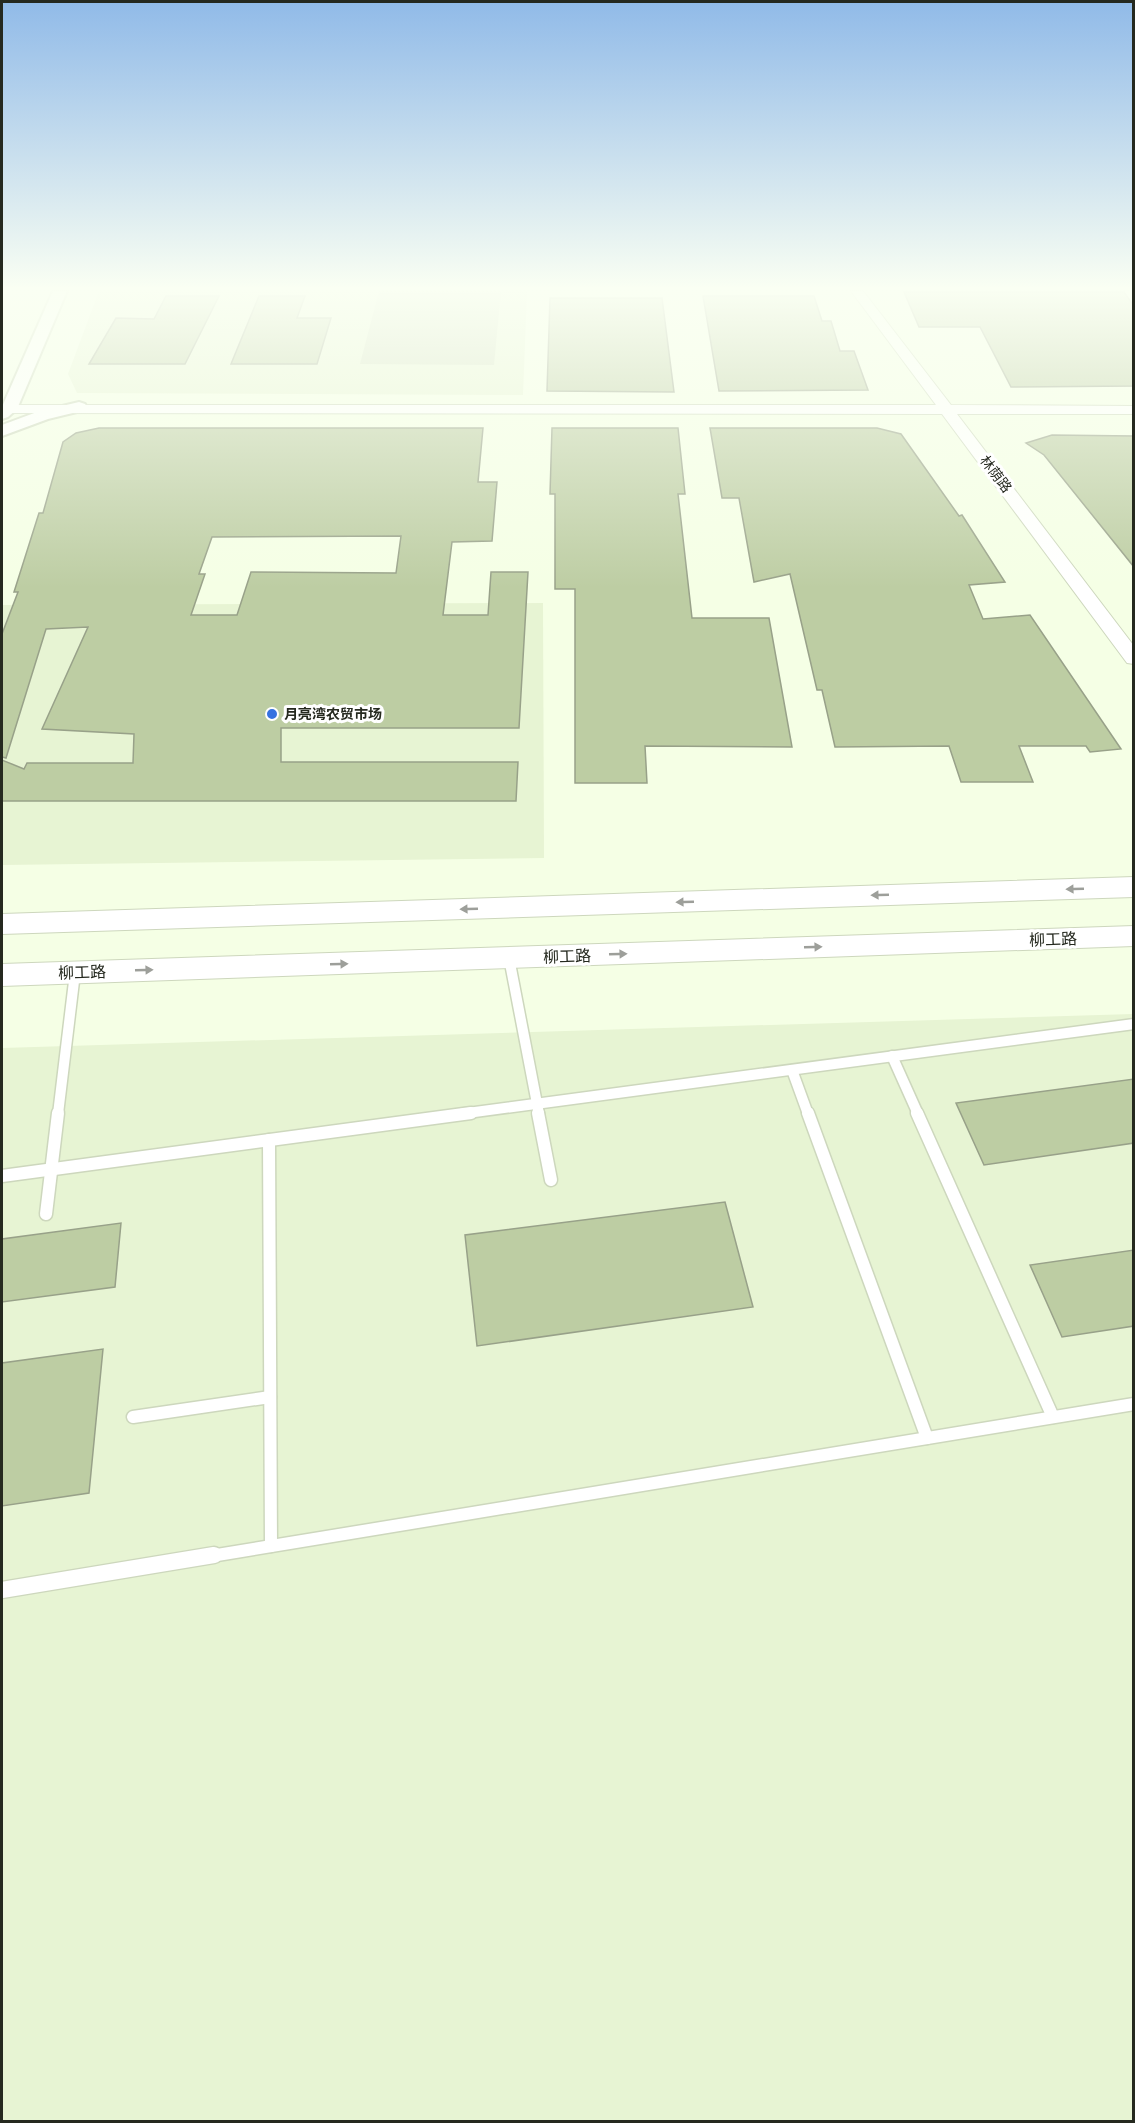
<svg xmlns="http://www.w3.org/2000/svg" width="1135" height="2123" font-family="Bitter,'Noto Sans SC',serif">
  <style>
    .built { fill: #e7f4d3 }
    .green { fill: #d3dec1 }
    .building { fill: #bdcda3; stroke: #98a189; stroke-width: 1.5; fill-rule: evenodd }
    .lines { fill: none; stroke-linecap: round; stroke-linejoin: round }
    .service-far2-casing { stroke: #cdd7bd; stroke-width: 13 }
    .service-far1-casing { stroke: #cdd7bd; stroke-width: 15 }
    .service-casing { stroke: #cdd7bd; stroke-width: 19 }
    .tertiary-casing { stroke: #cdd7bd; stroke-width: 2 }
    .secondary-casing { stroke: #cdd7bd; stroke-width: 4 }
    .primary-casing { stroke: #cdd7bd; stroke-width: 2 }
    .service-far2 { stroke: #fff; stroke-width: 10 }
    .service-far1 { stroke: #fff; stroke-width: 12 }
    .service { stroke: #fff; stroke-width: 16 }
    .tertiary { fill: #fff; fill-rule: evenodd }
    .secondary { fill: #fff; fill-rule: evenodd }
    .primary { fill: #fff; fill-rule: evenodd }
    .oneway { fill: #9d9f9a }
    .poi-dot { fill: #3672e0; stroke: #fff; stroke-width: 2 }
    .labels { text-anchor: middle; stroke-width: 6; stroke-linejoin: round; paint-order: stroke }
    .far-street-label { font-size: 14px; fill: #25291f; stroke: #fff }
    .far-poi-label { font-size: 14px; font-weight: bold; fill: #25291f; stroke: #fff; text-anchor: start }
    .street-label { font-size: 16px; fill: #25291f; stroke: #fff }
  </style>
  <rect width="100%" height="100%" fill="#f5ffe5"/>
  <!-- built -->
  <g class="built">
    <polygon points="99,291 527,291 523,395 77,393 68,374"/>
    <polygon points="543,603 544,858 2,865 2,605"/>
    <polygon points="1133,1014 1133,2121 2,2121 2,1048"/>
  </g>
  <!-- green -->
  <polygon class="green" points="379,291 501,291 494,365 360,364"/>
  <!-- building -->
  <g class="building">
    <polygon points="904,292 1124,292 1134,306 1134,386 1011,387 980,327 919,327"/>
    <polygon points="166,296 219,296 185,364 89,364 116,318 154,319"/>
    <polygon points="259,296 305,296 297,318 331,318 317,364 231,364"/>
    <polygon points="703,296 814,296 822,321 831,321 840,351 854,351 868,390 719,391"/>
    <polygon points="550,298 662,298 674,392 547,391"/>
    <path d="M99,428H483L478,482H497L492,541L452,542L443,615H488L491,572H528L519,728H281V762H518L516,801H2V760L24,769L27,763H133L134,734L42,729L88,627L46,629L6,758L2,757V634L18,592H14L39,513H43L63,442L76,433ZM401,536L396,573L251,572L237,615H191L205,574H199L212,537Z"/>
    <polygon points="552,428 678,428 685,494 678,494 692,618 769,618 792,747 645,746 647,783 575,783 575,589 555,589 555,494 550,494"/>
    <polygon points="710,428 877,428 901,434 959,516 962,515 1005,582 969,585 983,619 1030,615 1121,749 1090,752 1086,746 1019,746 1033,782 961,782 949,746 835,747 822,690 817,690 790,574 754,582 739,498 722,498"/>
    <polygon points="1052,435 1134,436 1134,567 1044,455 1026,443"/>
    <polygon points="1134,1079 1134,1143 984,1165 956,1103"/>
    <polygon points="725,1202 753,1307 477,1346 465,1235"/>
    <polygon points="121,1223 115,1287 2,1302 2,1239"/>
    <polygon points="1134,1250 1134,1326 1062,1337 1030,1265"/>
    <polygon points="103,1349 89,1493 2,1506 2,1363"/>
  </g>
  <g class="lines">
    <defs>
      <g id="service-far2">
        <polyline points="509,958 539,1114"/>
        <polyline points="892,1056 918,1114"/>
        <polyline points="792,1070 808,1114"/>
        <polyline points="58,1114 75,973"/>
        <polyline points="460,1114 1134,1024"/>
      </g>
      <g id="service-far1">
        <polyline points="538,1113 551,1180"/>
        <polyline points="808,1113 927,1438"/>
        <polyline points="917,1113 1053,1417"/>
        <polyline points="269,1140 271,1546"/>
        <polyline points="2,1176 471,1113"/>
        <polyline points="46,1214 58,1113"/>
        <polyline points="133,1417 270,1397"/>
        <polyline points="205,1557 1134,1404"/>
      </g>
      <polyline id="service" points="2,1590 214,1555"/>
      <polygon id="tertiary" points="851,291 863,291 951,405 1134,406 1134,414 957,414 1134,646 1134,664 1127,663 942,414 2,413 2,405 936,405"/>
      <g id="secondary">
        <polygon points="53,291 67,291 17,409 8,417 2,419 2,407"/>
        <polygon points="79,402 85,404 87,407 85,410 48,419 2,436 2,425 37,412"/>
      </g>
      <g id="primary">
        <polygon points="1134,877 1134,897 2,934 2,914"/>
        <polygon points="1134,926 1134,946 2,986 2,964"/>
      </g>
    </defs>
    <!-- service-far2 casing -->
    <use href="#service-far2" class="service-far2-casing"/>
    <!-- service-far1 casing -->
    <use href="#service-far1" class="service-far1-casing"/>
    <!-- service casing -->
    <use href="#service" class="service-casing"/>
    <!-- tertiary casing -->
    <use href="#tertiary" class="tertiary-casing"/>
    <!-- secondary casing -->
    <use href="#secondary" class="secondary-casing"/>
    <!-- primary casing -->
    <use href="#primary" class="primary-casing"/>
    <!-- service-far2 -->
    <use href="#service-far2" class="service-far2"/>
    <!-- service-far1 -->
    <use href="#service-far1" class="service-far1"/>
    <!-- service -->
    <use href="#service" class="service"/>
    <!-- tertiary -->
    <use href="#tertiary" class="tertiary"/>
    <!-- secondary -->
    <use href="#secondary" class="secondary"/>
    <!-- primary -->
    <use href="#primary" class="primary"/>
  </g>
  <!-- one-way arrows -->
  <defs><path id="oneway-solid" d="M-6-.8H1V-3.2L6.5 0L1 3.2V.8H-6Z" transform="scale(1.5)"/></defs>
  <g class="oneway">
    <use href="#oneway-solid" transform="translate(1075 889) rotate(178)"/>
    <use href="#oneway-solid" transform="translate(880 895) rotate(178)"/>
    <use href="#oneway-solid" transform="translate(685 902) rotate(178)"/>
    <use href="#oneway-solid" transform="translate(469 909) rotate(178)"/>
    <use href="#oneway-solid" transform="translate(813 947) rotate(-2)"/>
    <use href="#oneway-solid" transform="translate(618 954) rotate(-2)"/>
    <use href="#oneway-solid" transform="translate(339 964) rotate(-2)"/>
    <use href="#oneway-solid" transform="translate(144 970) rotate(-2)"/>
  </g>
  <!-- sky -->
  <linearGradient id="sky" x2="0" y2="1"><stop stop-color="#90bae8"/><stop offset="0.49" stop-color="#fafff3"/><stop offset="1" stop-color="#fafff3" stop-opacity="0"/></linearGradient>
  <rect width="1135" height="588" fill="url(#sky)"/>
  <!-- markers -->
  <circle class="poi-dot" cx="272" cy="714" r="6"/>
  <g class="labels">
    <!-- far-street labels -->
    <g class="far-street-label">
      <text transform="translate(996 474) rotate(53)" y="5">林荫路</text>
    </g>
    <!-- far-poi labels -->
    <g class="far-poi-label">
      <text x="284" y="719">月亮湾农贸市场</text>
    </g>
    <!-- street labels -->
    <g class="street-label">
      <text transform="translate(1053 939) rotate(-2)" y="6">柳工路</text>
      <text transform="translate(567 956) rotate(-2)" y="6">柳工路</text>
      <text transform="translate(82 972) rotate(-2)" y="6">柳工路</text>
    </g>
  </g>
  <!-- border -->
  <rect width="1135" height="2123" fill="none" stroke="#25291f" stroke-width="6"/>
</svg>
